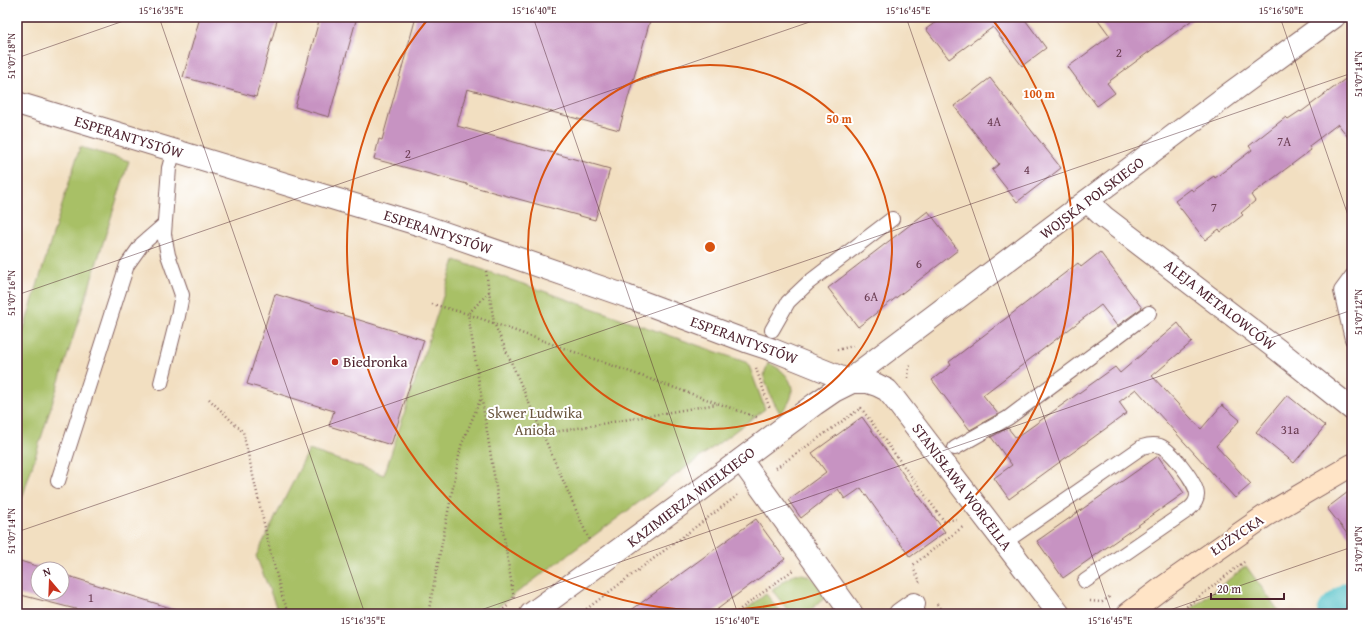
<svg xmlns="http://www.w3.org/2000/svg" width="1369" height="631" font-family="'Gentium Book Plus',serif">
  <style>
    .green { fill: #a8c066; stroke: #797048 }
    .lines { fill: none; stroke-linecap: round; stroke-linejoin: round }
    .river { stroke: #53c1c8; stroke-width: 44 }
    .building { fill: #c793c2 }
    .lane-casing { stroke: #856260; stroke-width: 16 }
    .street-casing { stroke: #856260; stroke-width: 24 }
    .secondary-casing { stroke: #856260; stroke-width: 24 }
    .path { stroke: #856260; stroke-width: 2.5; stroke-dasharray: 1 3; stroke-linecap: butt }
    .lane { stroke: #fff; stroke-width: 14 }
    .street { stroke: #fff; stroke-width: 22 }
    .secondary { stroke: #ffe4c6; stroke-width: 22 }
    .ticks { fill: none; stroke: #4a1f2b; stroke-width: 1; stroke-opacity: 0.45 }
    .ring { fill: none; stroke: #d8530f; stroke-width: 2 }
    .poi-dot { fill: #c8321e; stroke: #fff; stroke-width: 1.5 }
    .labels { text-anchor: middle; stroke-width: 4; stroke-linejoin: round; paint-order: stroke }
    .number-label { font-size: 13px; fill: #693c51 }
    .street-label { font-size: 15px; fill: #4a1f2b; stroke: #fff }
    .poi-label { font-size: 15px; fill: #4a1f2b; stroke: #fff; text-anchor: start }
    .park-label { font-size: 15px; fill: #6b5740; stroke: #fff }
    .centre { fill: #d8530f; stroke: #fff; stroke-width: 2 }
    .ring-label { font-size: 12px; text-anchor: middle; font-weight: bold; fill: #d8530f; stroke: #fff; stroke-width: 4; stroke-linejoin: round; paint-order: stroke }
    .neatline { fill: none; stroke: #4a1f2b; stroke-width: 1.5 }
    .ticks-label { font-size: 10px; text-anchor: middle; fill: #4a1f2b }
  </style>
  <rect width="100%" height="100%" fill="#fff"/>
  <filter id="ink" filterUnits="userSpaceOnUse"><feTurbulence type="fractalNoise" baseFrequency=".025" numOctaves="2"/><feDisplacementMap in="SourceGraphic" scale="8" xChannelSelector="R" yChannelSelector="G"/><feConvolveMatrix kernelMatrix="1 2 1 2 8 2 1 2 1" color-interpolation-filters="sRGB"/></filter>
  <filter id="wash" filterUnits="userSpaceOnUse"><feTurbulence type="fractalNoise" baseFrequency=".012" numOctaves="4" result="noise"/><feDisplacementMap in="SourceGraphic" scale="16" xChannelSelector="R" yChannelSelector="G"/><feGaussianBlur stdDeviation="0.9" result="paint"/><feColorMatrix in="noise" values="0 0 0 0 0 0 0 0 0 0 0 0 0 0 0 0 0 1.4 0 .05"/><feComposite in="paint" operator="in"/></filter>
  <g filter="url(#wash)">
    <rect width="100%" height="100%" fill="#f2dfc1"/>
    <!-- green -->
    <g class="green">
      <polygon points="80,147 129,161 17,514 17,351"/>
      <polygon points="455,260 748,363 765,409 488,614 279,614 256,556 309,450 384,475"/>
      <path d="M768,363C793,373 801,395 780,413L771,397L764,377V375Z"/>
      <polygon points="1246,566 1281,614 1185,614 1186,613"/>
      <path d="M794,574C812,572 817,584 827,596L808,612L809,614H791L772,590Z"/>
      <polygon points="766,594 782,614 740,614"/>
    </g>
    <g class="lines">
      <!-- river -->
      <polyline class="river" points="1339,614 1352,603"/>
    </g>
    <g id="blocks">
      <!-- building -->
      <g class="building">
        <polygon points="200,17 278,17 256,97 183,77"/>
        <polygon points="320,17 357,17 329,117 295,107"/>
        <polygon points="416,17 651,17 619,130 467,89 457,126 610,169 595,220 467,185 467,184 374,159 379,139 382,140"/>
        <polygon points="943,17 1023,17 1046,48 1022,66 993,27 949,59 926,29"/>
        <polygon points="1096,17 1196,17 1107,83 1115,93 1097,106 1068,67 1110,36"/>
        <polygon points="1352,74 1352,142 1338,124 1309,146 1311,150 1251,195 1255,201 1241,213 1243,215 1221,232 1219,229 1205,240 1175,201 1191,189 1193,191 1214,176 1215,178 1252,150 1249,146 1286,117 1288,119 1300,111 1301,112"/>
        <polygon points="990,78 1061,168 1017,202 992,170 999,164 954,106"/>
        <polygon points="928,211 958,250 858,327 828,288"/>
        <polygon points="1100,252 1142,308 1117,326 1101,305 983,395 998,414 970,430 932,380 951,365 949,362 1078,263 1081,267"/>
        <polygon points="275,294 424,340 391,445 329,426 334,411 247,384"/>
        <polygon points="1178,323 1192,342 1152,376 1201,429 1222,405 1240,420 1216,446 1251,484 1235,498 1136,389 1119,402 1127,413 1009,499 994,478 1012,465 991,437 1008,428 1016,438 1115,367 1120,373"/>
        <polygon points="1287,395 1325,426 1294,463 1256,432"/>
        <polygon points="862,417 945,532 910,557 861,488 845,499 838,489 801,518 788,500 826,472 812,453"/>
        <polygon points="1158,456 1184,493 1063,578 1037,541"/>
        <polygon points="1352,489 1352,540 1327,508"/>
        <polygon points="756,519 785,559 711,614 626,614"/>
        <polygon points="17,560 46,569 38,569 38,593 62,593 62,574 177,610 176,614 95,614 17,594"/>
      </g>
    </g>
  </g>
  <g filter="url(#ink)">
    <use href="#blocks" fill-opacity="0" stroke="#856260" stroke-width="1"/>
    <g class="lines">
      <defs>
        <g id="lane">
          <polyline points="1352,276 1341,291 1352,339"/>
          <polyline points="772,330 788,302 808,283 892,219"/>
          <polyline points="161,383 178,316 182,295 168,255 164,234 169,168 174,150"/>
          <polyline points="955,448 1008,418 1149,313"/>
          <polyline points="58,481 127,265 142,244 164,225"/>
          <path d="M1005,542L1142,447C1148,445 1154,444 1160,446C1171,450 1197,483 1197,495C1197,502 1193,506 1188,510L1085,581"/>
        </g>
        <g id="street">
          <polyline points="17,103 421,225 626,296 746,341 773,350 852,382 868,382 877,385 887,390 893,397 1059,614"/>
          <polyline points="1087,201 1104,217 1278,350 1352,409"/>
          <polyline points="741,460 852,614"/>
          <polyline points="531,614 691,497 815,404 834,391 852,382 858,373 907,336 1229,94 1334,17"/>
          <polyline points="900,614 914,604"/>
        </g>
        <polyline id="secondary" points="1128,614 1162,588 1265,516 1352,465"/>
      </defs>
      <!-- lane casing -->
      <use href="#lane" class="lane-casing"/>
      <!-- street casing -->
      <use href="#street" class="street-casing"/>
      <!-- secondary casing -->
      <use href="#secondary" class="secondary-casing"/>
      <!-- path -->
      <g class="path">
        <polyline points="486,271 494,323 590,542"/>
        <polyline points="489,292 468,314 759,418"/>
        <polyline points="432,304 468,314 514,599"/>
        <polyline points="837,350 853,346"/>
        <polyline points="756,368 770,409"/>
        <polyline points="908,378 909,367 911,364"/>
        <polyline points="209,399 243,432 271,554 283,599 290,614"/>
        <polyline points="543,434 717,404"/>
        <polyline points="776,468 861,408 944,521 957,519"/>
        <polyline points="919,582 920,581 914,570 913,565 964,526"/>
        <polyline points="1090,601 1102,602 1111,596"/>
        <polyline points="937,604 945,614"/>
        <polyline points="428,614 461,446 481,398"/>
        <polyline points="497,614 509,605"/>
        <polyline points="580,614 738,495"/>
        <polyline points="734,614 793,570"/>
        <polyline points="1177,614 1244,562"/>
      </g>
      <!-- lane -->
      <use href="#lane" class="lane"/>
      <!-- street -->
      <use href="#street" class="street"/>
      <!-- secondary -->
      <use href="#secondary" class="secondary"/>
    </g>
  </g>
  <!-- ticks -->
  <path class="ticks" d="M159,17L365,614M533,17L738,614M906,17L1112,614M1280,17L1352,227M17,58L135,17M17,295L824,17M17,532L1352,73M469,614L1352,310M1158,614L1352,547"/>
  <!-- distance rings -->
  <g class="ring">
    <circle cx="710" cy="247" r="182"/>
    <path d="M992 19A363 363 0 1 1 428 19"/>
  </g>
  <!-- markers -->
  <circle class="poi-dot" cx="335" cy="362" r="4"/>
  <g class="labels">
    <!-- number labels -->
    <g class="number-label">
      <text x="1119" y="57">2</text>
      <text x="994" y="126">4A</text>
      <text x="1284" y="146">7A</text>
      <text x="408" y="158">2</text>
      <text x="1027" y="174">4</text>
      <text x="1214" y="212">7</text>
      <text x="919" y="268">6</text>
      <text x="871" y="301">6A</text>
      <text x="1290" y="434">31a</text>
      <text x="91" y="602">1</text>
    </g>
    <!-- street labels -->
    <g class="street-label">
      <text transform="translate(129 137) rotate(17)" y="5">ESPERANTYSTÓW</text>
      <text transform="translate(1092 198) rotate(-37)" y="5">WOJSKA POLSKIEGO</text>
      <text transform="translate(438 232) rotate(18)" y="5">ESPERANTYSTÓW</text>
      <text transform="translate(1220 305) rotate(38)" y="5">ALEJA METALOWCÓW</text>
      <text transform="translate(744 340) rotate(20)" y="5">ESPERANTYSTÓW</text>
      <text transform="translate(962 487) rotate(53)" y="5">STANISŁAWA WORCELLA</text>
      <text transform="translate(691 497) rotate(-37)" y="5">KAZIMIERZA WIELKIEGO</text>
      <text transform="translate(1237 535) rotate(-34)" y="5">ŁUŻYCKA</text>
    </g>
    <!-- poi labels -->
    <g class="poi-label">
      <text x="343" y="367">Biedronka</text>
    </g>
    <!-- park labels -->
    <g class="park-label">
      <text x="535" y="418">Skwer Ludwika<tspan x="535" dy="17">Anioła</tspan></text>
    </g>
  </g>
  <circle cx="710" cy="247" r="6" class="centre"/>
  <g class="ring-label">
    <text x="1039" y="98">100 m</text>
    <text x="839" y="123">50 m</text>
  </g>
  <!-- margin -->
  <rect width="1369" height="631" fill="none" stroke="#fff" stroke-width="44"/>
  <!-- north arrow -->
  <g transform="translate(50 581) rotate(341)"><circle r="19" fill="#ffffff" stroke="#b7a5aa"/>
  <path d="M0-3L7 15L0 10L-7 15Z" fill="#c8321e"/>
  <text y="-6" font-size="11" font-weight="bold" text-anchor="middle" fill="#4a1f2b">N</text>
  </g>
  <!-- scale -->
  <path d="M1211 593v6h73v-6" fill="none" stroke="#4a1f2b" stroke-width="2"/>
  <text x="1217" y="593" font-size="12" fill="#4a1f2b" stroke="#ffffff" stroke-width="3" paint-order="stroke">20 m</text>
  <rect x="22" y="22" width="1325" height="587" class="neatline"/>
  <g class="ticks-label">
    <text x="161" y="14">15°16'35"E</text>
    <text x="534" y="14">15°16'40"E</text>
    <text x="908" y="14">15°16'45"E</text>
    <text x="1281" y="14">15°16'50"E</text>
    <text transform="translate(11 56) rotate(-90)" y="4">51°07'18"N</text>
    <text transform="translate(1358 74) rotate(-90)" y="4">51°07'14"N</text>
    <text transform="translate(11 293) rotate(-90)" y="4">51°07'16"N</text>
    <text transform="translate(1358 312) rotate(-90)" y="4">51°07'12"N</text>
    <text transform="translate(11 531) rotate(-90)" y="4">51°07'14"N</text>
    <text transform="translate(1358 549) rotate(-90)" y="4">51°07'10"N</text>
    <text x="363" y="624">15°16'35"E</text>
    <text x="737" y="624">15°16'40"E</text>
    <text x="1110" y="624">15°16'45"E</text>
  </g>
</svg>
